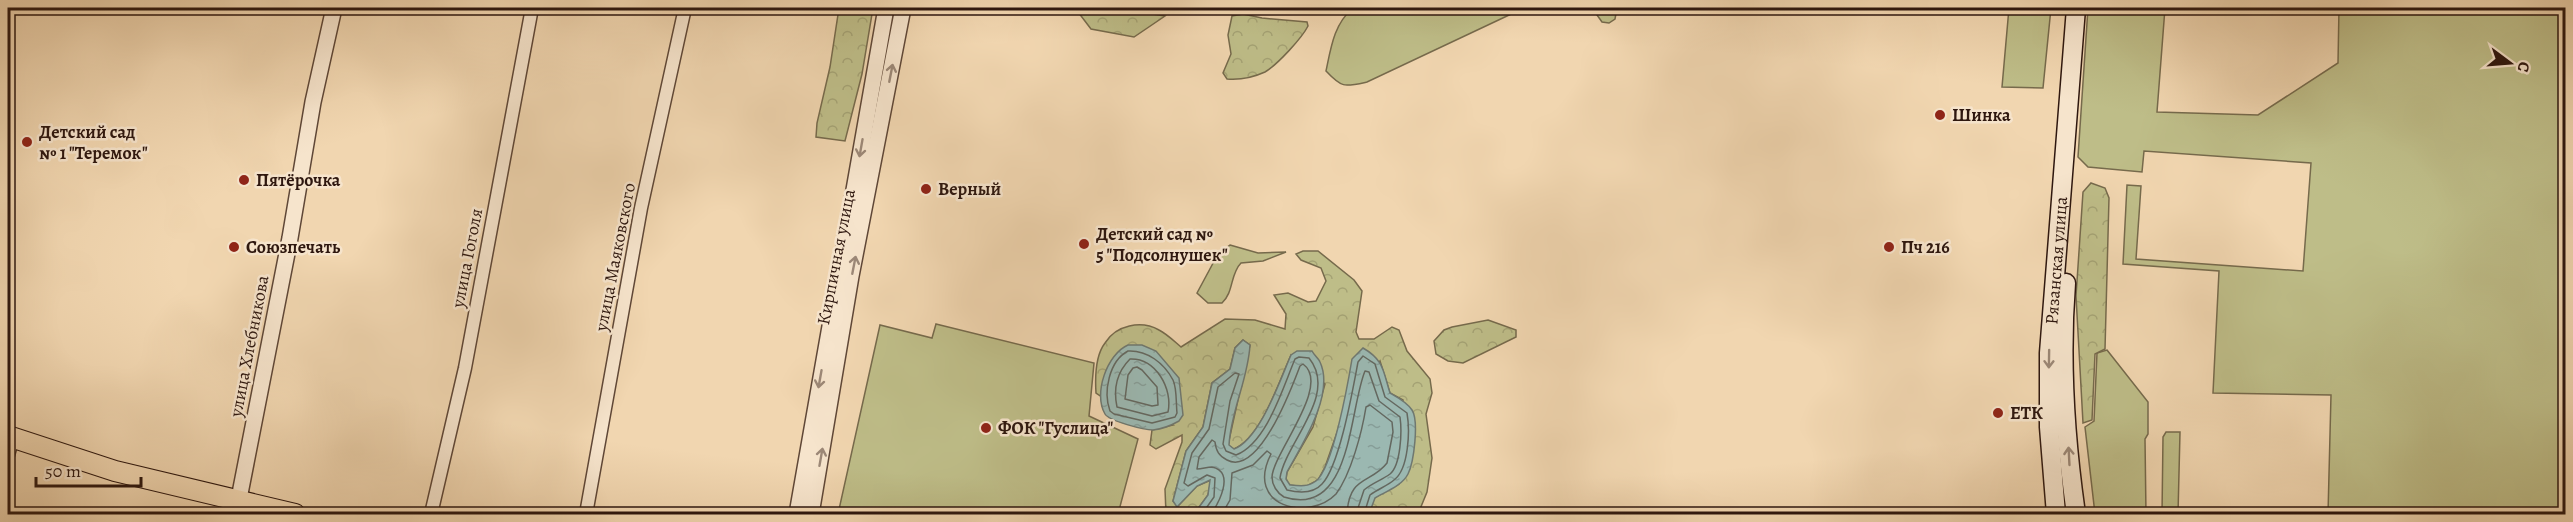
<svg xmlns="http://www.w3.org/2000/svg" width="2573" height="522" font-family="Alegreya,serif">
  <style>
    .grass { fill: #bebd88; stroke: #766a4c; stroke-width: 1.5 }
    .forest { fill: url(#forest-crowns); stroke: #766a4c; stroke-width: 1.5 }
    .water { fill: url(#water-ripples); stroke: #6f7870; stroke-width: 1.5 }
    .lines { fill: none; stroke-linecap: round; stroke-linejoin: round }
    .shore { stroke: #646860; stroke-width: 1.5 }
    .minor-casing { stroke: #5f4737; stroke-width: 15 }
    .tertiary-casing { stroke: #5f4737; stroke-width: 18 }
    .secondary-casing { stroke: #2e170f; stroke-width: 21 }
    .primary-casing { stroke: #2e170f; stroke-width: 22 }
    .minor { stroke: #f6e4cc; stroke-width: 12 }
    .tertiary { stroke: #f6e4cc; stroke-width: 15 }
    .secondary { stroke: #f6e4cc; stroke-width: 18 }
    .primary { stroke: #f1d6b0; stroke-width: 20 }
    .oneway { stroke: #9c8877 }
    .poi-dot { fill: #8f2418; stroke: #f6e4cc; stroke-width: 2 }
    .labels { text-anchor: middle; stroke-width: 5; stroke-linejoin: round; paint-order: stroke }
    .poi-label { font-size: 18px; font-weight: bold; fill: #2e170f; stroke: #f6e4cc; text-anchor: start }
    .street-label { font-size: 18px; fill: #2e170f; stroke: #f6e4cc }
  </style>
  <defs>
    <pattern id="forest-crowns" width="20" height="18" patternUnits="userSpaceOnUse" patternTransform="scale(1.5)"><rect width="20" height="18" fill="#bebd88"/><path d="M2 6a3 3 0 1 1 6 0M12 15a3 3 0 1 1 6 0" fill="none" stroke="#a4a274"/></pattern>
    <pattern id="water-ripples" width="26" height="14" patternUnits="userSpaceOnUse" patternTransform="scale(1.5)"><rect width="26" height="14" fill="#9bb8b1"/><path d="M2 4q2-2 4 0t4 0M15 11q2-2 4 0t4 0" fill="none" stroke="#869d97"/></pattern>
  </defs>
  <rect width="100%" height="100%" fill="#f1d6b0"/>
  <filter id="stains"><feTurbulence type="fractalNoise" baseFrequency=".00333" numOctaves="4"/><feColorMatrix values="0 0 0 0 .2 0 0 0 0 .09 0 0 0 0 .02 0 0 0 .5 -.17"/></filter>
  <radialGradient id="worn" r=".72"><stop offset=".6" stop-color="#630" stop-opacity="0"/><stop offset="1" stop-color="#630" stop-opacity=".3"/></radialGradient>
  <!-- grass -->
  <g class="grass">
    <path d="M1353,8H1524L1367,82C1344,87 1342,88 1326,71C1331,47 1334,24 1353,8Z"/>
    <polygon points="1592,8 1617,8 1615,19 1609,23 1602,22"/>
    <polygon points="2009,8 2051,8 2043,88 2002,87"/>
    <polygon points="2088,8 2165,8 2157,112 2258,115 2338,63 2339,8 2565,8 2565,514 2328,514 2331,395 2213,393 2219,271 2123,264 2127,185 2141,186 2136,259 2303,271 2311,163 2144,151 2142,172 2088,167 2078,157"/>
    <path d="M1230,245L1258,253L1286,252L1263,261L1241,263C1230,274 1234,292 1222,303H1208L1197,293L1218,254Z"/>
    <polygon points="936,324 1094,363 1089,416 1138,439 1118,514 838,514 880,325 932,338"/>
    <polygon points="2107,350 2148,402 2148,434 2145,439 2146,514 2095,514 2085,427 2094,421 2097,353"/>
    <polygon points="2166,432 2180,432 2178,514 2162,514 2163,437"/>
  </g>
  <!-- forest -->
  <g class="forest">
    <polygon points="839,8 873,8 862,74 845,141 816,137 817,123 830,67"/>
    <polygon points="1075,8 1114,8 1165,16 1134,37 1091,29"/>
    <path d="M1243,14L1262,18L1307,22L1308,26C1302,38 1277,65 1265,72C1254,77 1239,80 1227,79L1223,73L1231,54L1228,35L1232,16Z"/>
    <polygon points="2091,183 2105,188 2109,198 2105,349 2095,354 2092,420 2083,423 2076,296 2083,192"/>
    <path d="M1303,251H1318L1354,280L1362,291L1356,332L1359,339H1374L1392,327L1399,330L1407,351L1430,379L1432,393L1426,414L1432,458L1427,492L1418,514H1369L1374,498L1399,484L1403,400L1390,393L1380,361L1342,418L1325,467L1318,480L1305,487L1289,485L1286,479L1287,472L1313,427L1325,384L1291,355C1279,381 1262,437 1234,449L1228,445L1250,345L1243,340L1235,348L1230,369L1212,383L1203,427L1186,451L1173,501L1178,506L1197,486L1211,480L1208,495L1194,514H1166L1165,489L1182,442V435L1156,449L1150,445L1152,430L1173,425L1102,387V397L1096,393C1095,377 1095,356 1105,343C1116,325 1141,320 1159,330C1167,334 1175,342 1181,347L1225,319L1255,320L1285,329L1286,314L1274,295L1288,293L1308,302L1316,301L1326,281L1321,268L1301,260L1296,254Z"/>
    <polygon points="1488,320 1516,330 1516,337 1463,363 1448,361 1436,354 1434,341 1444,330 1452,327"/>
  </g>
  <!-- water -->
  <g class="water">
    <path d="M1243,340L1250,345C1248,380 1231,410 1229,445L1234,449C1260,439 1280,380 1291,355L1297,351H1312C1314,355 1319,359 1320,362C1335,394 1302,445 1287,472L1286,479L1290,485C1300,486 1308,487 1316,481C1333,468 1348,383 1352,359L1363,348C1384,360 1383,371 1390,393C1397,397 1407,402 1412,410C1419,421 1414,462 1408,474C1402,486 1385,492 1375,498L1369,514H1194L1208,495L1210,480L1197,486L1177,507L1173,501L1186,451L1203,427L1212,383L1230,369L1235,348Z"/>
    <path d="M1128,345H1142L1156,351L1179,378L1183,415L1179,421C1172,425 1161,429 1153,430C1144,430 1109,421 1105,414C1093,394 1107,354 1128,345Z"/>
  </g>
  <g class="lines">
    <!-- shore -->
    <g class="shore">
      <path d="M1128,351C1147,350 1164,363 1173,380C1177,388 1176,404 1177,413L1175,417L1152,423L1114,414L1110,411C1103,392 1109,361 1128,351Z"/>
      <path d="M1130,359C1156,358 1173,389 1168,412L1152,416L1117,407C1113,388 1117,372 1130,359Z"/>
      <polygon points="1137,367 1142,370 1157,387 1158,405 1152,406 1125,399 1128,375 1133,368"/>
      <path d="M1202,514L1214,497L1215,478L1207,475L1188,486L1184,483L1192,453L1209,429L1218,387L1235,373L1239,374L1230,401L1223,444L1226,451L1236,455C1267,443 1283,387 1295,359L1299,357L1309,358C1339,395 1285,443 1280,478L1287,490C1299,493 1313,494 1322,484C1340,465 1353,388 1358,362L1363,356L1375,364L1385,397L1407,413C1410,430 1409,469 1394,480C1387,486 1378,489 1370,495L1364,514"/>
      <path d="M1211,514C1218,504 1236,472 1212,467C1207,467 1202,469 1197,469L1199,457L1212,440L1215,442C1216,451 1219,456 1227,460C1259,477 1292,387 1300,366L1303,364C1332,385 1273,453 1272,477C1272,485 1277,493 1284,497C1352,519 1349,409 1365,371L1369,372L1379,401L1400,417C1402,431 1401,465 1390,474C1382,480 1372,483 1364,490L1356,514"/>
      <path d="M1222,514L1230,500L1232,473L1253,465L1267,451L1271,454C1244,507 1309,522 1336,494C1351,474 1362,432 1366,407L1370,405L1392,422L1393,432L1387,463C1371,484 1349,475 1347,514"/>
    </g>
    <defs>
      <g id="minor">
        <polyline points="8,455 13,438"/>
        <polyline points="431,514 465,368 532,8"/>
        <polyline points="586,514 641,208 685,8"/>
      </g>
      <g id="tertiary">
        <polyline points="236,514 290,238 313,102 334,8"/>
        <polyline points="797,514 886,8"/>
        <polyline points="811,514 851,276 903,8"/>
      </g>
      <g id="secondary">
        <path d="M2066,283C2060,360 2065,438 2076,514"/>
        <path id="s1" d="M2056,514L2049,427V353L2076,8"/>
      </g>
      <polyline id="primary" points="8,436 115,471 295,514"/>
    </defs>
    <!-- minor casing -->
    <use href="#minor" class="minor-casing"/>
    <!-- tertiary casing -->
    <use href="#tertiary" class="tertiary-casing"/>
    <!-- secondary casing -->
    <use href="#secondary" class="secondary-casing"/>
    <!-- primary casing -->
    <use href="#primary" class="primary-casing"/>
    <!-- minor -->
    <use href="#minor" class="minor"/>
    <!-- tertiary -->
    <use href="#tertiary" class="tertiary"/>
    <!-- secondary -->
    <use href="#secondary" class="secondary"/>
    <!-- primary -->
    <use href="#primary" class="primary"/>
  </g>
  <!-- one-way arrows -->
  <defs><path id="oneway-shaft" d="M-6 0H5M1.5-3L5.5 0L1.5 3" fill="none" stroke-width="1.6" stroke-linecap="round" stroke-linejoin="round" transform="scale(1.5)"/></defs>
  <g class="oneway">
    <use href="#oneway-shaft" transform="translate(891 73) rotate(-79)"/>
    <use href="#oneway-shaft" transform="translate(861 148) rotate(100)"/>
    <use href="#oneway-shaft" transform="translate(854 265) rotate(-79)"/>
    <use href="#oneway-shaft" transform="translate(2049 359) rotate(91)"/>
    <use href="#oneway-shaft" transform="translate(820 379) rotate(100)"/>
    <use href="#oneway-shaft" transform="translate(2069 456) rotate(-93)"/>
    <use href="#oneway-shaft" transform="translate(821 457) rotate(-80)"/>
  </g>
  <!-- markers -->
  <g class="poi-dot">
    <circle cx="1940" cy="115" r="6"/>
    <circle cx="27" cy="142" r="6"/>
    <circle cx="244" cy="180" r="6"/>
    <circle cx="926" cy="189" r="6"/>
    <circle cx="1084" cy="244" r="6"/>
    <circle cx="234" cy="247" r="6"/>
    <circle cx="1889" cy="247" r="6"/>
    <circle cx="1998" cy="413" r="6"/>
    <circle cx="986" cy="428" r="6"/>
  </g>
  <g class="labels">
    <!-- poi labels -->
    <g class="poi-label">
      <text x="1952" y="121">Шинка</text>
      <text x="39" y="138">Детский сад<tspan x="39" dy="21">№ 1 "Теремок"</tspan></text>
      <text x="256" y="186">Пятёрочка</text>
      <text x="938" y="195">Верный</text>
      <text x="1096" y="240">Детский сад №<tspan x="1096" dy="21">5 "Подсолнушек"</tspan></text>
      <text x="246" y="253">Союзпечать</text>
      <text x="1901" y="253">Пч 216</text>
      <text x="2010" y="419">ЕТК</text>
      <text x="998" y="434">ФОК "Гуслица"</text>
    </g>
    <!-- street labels -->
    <g class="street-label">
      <text transform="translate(615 257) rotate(-79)" y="6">улица Маяковского</text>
      <text transform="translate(836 257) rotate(-79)" y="6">Кирпичная улица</text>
      <text transform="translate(467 258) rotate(-79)" y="6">улица Гоголя</text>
      <text dy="6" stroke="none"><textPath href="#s1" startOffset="254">Рязанская улица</textPath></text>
      <text transform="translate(249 346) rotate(-79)" y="6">улица Хлебникова</text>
    </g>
  </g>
  <!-- margin -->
  <rect width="2573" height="522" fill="none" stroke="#f1d6b0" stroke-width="30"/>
  <rect x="9" y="9" width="2555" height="504" fill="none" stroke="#2e170f" stroke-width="3"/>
  <rect x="15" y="15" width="2543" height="492" fill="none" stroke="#2e170f" stroke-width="1.5"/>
  <!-- north arrow -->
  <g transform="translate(2510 63) rotate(106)" stroke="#f6e4cc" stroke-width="4.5" paint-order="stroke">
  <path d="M0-4.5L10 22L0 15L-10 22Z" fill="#2e170f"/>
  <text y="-9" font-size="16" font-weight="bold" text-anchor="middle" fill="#2e170f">С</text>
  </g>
  <!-- scale -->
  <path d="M36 477v9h105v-9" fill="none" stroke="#2e170f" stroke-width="3"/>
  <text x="45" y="477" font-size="18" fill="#2e170f" stroke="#f6e4cc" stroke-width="4.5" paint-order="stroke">50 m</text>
  <rect width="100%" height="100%" filter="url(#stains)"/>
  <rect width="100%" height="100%" fill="url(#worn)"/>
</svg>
